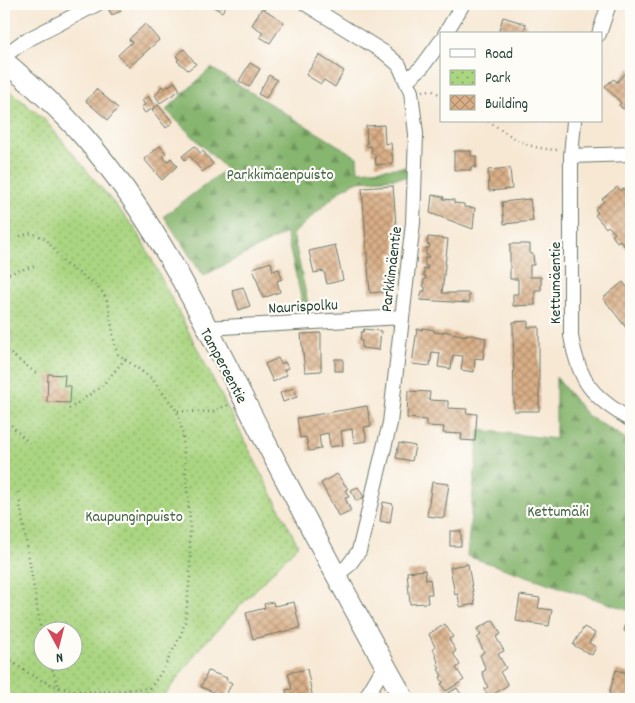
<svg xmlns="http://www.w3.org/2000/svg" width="635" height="703" font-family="Dekko,sans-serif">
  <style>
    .forest { fill: url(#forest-firs); stroke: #537a52 }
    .park { fill: url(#park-dots); stroke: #64895a; fill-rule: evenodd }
    .building { fill: url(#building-cross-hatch) }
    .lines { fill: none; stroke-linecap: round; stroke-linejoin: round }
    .minor-casing { stroke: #6b796c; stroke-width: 16 }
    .secondary-casing { stroke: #6b796c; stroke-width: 22 }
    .path { stroke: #6b796c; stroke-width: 2.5; stroke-dasharray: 1 4; stroke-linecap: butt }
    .minor { stroke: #fff; stroke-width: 14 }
    .secondary { stroke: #fff; stroke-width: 20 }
    .labels { text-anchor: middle; stroke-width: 4.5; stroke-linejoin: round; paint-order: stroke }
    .park-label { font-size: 16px; fill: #426347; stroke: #fdfcf7 }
    .street-label { font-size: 16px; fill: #1f3d34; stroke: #fdfcf7 }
  </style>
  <defs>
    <pattern id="forest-firs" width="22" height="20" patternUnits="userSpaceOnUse" patternTransform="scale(1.25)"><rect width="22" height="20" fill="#87b66f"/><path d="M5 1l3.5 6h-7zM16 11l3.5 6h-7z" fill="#6e955c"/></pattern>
    <pattern id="park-dots" width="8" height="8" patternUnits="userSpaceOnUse" patternTransform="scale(1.25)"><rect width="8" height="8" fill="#aad581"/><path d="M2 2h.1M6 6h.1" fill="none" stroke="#8aae6a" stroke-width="1.8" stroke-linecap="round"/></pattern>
    <pattern id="building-cross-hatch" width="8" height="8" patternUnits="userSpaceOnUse" patternTransform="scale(1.25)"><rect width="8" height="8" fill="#daaf87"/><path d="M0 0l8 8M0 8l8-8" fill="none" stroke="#b0906f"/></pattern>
  </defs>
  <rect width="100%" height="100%" fill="#fdfcf7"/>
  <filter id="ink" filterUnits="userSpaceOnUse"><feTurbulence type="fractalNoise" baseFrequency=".02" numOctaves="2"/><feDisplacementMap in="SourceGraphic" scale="10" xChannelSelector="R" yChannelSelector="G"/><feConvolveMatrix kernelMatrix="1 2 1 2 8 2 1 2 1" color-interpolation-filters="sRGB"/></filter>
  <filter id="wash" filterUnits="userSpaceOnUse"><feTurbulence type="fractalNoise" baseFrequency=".0096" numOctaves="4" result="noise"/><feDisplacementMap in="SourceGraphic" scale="20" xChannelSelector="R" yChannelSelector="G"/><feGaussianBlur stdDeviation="1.12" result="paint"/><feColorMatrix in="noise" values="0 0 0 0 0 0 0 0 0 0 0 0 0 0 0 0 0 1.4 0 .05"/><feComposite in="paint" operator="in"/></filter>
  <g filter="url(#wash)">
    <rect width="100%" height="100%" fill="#f7e8d4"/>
    <!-- forest -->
    <g class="forest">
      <polygon points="211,68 357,157 358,171 409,167 409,177 358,181 341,190 293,234 311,318 306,318 286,233 203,276 164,216 226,169 166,110"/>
      <polygon points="556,377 587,415 631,442 631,611 467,556 479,430 556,439"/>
    </g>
    <!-- park -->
    <path class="park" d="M4,86L44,119L137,231L298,545L201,647L162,699H4V351L10,346C14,338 12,331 4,326ZM42,630H72V660H42Z"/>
    <g id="blocks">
      <!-- building -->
      <g class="building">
        <polygon points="208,4 227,4 222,12"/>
        <polygon points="402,4 416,4 414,9 402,6"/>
        <polygon points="118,5 121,11 112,15 109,10"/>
        <polygon points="262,8 284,22 270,43 260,37 263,32 252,25"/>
        <polygon points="503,17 526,24 523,34 498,34"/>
        <polygon points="145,24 159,40 129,67 118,55 132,42 129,39"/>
        <polygon points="184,49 196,64 188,70 177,61 179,59 176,56"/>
        <polygon points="319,55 344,71 335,87 324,80 321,84 306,75"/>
        <polygon points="250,63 260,69 249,87 239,81"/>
        <polygon points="630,68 631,69 631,121 628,117 631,114 628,111 630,109 628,106 623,109 619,105 621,103 605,86 614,79 617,82"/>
        <polygon points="269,75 277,80 266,98 258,94"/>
        <polygon points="175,82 180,90 160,103 155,95 160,91 159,89 162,86 164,89"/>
        <polygon points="96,89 118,108 108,120 86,101"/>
        <polygon points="148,96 155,107 145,113 141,107 145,105 142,100"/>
        <polygon points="158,105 173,122 166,128 152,110"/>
        <polygon points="384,125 385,144 391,143 393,163 376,165 375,154 372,154 371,146 367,147 366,126"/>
        <polygon points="160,146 166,153 163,156 167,162 171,158 177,166 162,180 144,159"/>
        <polygon points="195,146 200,153 203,151 213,164 202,172 190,156 185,160 182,156"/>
        <polygon points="454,151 471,151 471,156 476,156 476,167 471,167 471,170 454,170"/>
        <polygon points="510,168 512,189 489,191 488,170"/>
        <polygon points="393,186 396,224 394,225 396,253 390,253 393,291 370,293 362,188"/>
        <polygon points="617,187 620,191 623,188 631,199 631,245 627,249 620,240 617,242 612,235 615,233 608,226 606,228 595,215 598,213 595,209 604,201 602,199"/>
        <polygon points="432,195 444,197 443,199 454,200 454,203 464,204 464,207 475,208 473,229 430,213"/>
        <polygon points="530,199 533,221 504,224 502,202"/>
        <polygon points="428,237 448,239 442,293 469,293 469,303 420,300 422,291 425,291 425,287 423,286 424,279 426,279 426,276 424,276 424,268 427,269 428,266 425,266 425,258 428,258 429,256 426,255 426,248 429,248 430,245 427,244"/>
        <polygon points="510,244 530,244 530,254 533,254 534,265 530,265 530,277 541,277 541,290 535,290 535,305 513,306 513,294 518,294 518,279 510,279"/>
        <polygon points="335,245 343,280 327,284 324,271 314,273 309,251"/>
        <polygon points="271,262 273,271 279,269 282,279 277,281 280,292 263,298 253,268"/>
        <polygon points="623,282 631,292 631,334 603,298"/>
        <polygon points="243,287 250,306 239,310 232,290"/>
        <polygon points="528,321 528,327 539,327 539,411 514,411 513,322"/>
        <polygon points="423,328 434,330 434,332 443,333 443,331 466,336 466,334 486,338 483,359 475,358 474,372 461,370 463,356 453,355 451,369 438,367 440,353 432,352 430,366 412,364 417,329 422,330"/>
        <polygon points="364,329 381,331 379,350 362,348 362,341 360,341 361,332 363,332"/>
        <polygon points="321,333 321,371 305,372 301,334"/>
        <polygon points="278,358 281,364 285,362 288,368 284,370 287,375 273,382 265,364"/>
        <rect x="335" y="359" width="8" height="12"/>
        <polygon points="48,374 65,375 64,386 71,386 70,403 47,402"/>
        <polygon points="294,388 297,397 283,402 280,393"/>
        <polygon points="408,391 430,392 429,400 448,401 448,408 467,409 466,413 477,414 475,441 461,440 462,434 443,433 444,427 426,426 426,420 407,418"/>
        <polygon points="367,406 371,426 364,427 367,441 354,443 352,429 341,431 343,445 330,447 328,433 319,435 321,449 309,451 306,437 300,438 297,418"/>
        <polygon points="399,443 415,446 412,461 396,458"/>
        <polygon points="337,474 348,489 345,490 349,497 345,498 351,511 339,517 321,483"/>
        <polygon points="432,482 449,484 444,518 427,516"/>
        <polygon points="358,487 364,497 356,501 351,490"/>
        <polygon points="383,502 393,504 390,523 380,521"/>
        <rect x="450" y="531" width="11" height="15"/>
        <polygon points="468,564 475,604 460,607 458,594 455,595 450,567"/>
        <polygon points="425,570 426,580 430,579 432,594 427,594 428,603 410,604 407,572"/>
        <polygon points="520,595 540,598 538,608 552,610 549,626 516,621"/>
        <polygon points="273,602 274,606 294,602 300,628 253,639 246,613 265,608 264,604"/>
        <polygon points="493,620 501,634 496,637 504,651 498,654 506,668 500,672 508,685 489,697 484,689 488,687 482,672 486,670 480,655 484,652 477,638 481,635 477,629"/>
        <polygon points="626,622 631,624 631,640 629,639 630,633 624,631"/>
        <polygon points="445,624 453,637 449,639 456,651 453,653 460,665 456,668 464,680 446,691 441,684 443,683 440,677 442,676 438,669 440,668 437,663 438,662 433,648 435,647 429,634"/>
        <polygon points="584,627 595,633 589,643 596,647 592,655 573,645"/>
        <polygon points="307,669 313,699 288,698 286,690 292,689 288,673"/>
        <polygon points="616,670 631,674 631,699 609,694"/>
        <polygon points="208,671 227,678 226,680 232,683 225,697 201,687"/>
        <polygon points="457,688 464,699 450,699 447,694"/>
      </g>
    </g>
  </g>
  <g filter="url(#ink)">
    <use href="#blocks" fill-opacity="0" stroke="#6b796c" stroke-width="1"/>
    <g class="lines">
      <defs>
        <g id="minor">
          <polyline points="306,4 385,53 399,65 411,92 416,134 413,223 390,423 359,551 348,566 335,576"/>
          <polyline points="445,34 463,4"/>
          <polyline points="599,34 609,4"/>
          <polyline points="4,56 23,42 97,4"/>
          <polyline points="407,80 422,67 441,41"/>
          <path d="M574,121L571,156V336C579,382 592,397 631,420"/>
          <polyline points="571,156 631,154"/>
          <polyline points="206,328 402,317"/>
          <polyline points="365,699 385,665"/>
        </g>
        <path id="secondary" d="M4,61C32,85 60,109 84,137C161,225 210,334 263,437C309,525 355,612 404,699"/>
      </defs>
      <!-- minor casing -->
      <use href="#minor" class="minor-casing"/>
      <!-- secondary casing -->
      <use href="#secondary" class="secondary-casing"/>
      <!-- path -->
      <g class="path">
        <polyline points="423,91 431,90 441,95"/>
        <path d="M488,121C516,139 523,148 558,150"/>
        <polyline points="20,236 32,233 46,239 64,263 92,282 103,293 108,302 115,346 118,354 152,379 177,411 182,430 190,520 190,575 185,622 180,637 162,671 143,699"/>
        <polyline points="4,275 35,266"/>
        <polyline points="7,351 36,373"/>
        <polyline points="69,409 102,386 125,359"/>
        <polyline points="178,411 211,412 228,405"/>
        <polyline points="4,418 29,443"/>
        <polyline points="18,492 42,637"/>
        <path d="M4,654C53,699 88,693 150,688"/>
        <polyline points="49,660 63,699"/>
      </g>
      <!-- minor -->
      <use href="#minor" class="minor"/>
      <!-- secondary -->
      <use href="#secondary" class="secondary"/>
    </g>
  </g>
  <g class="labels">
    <!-- park labels -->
    <g class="park-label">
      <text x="280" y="179">Parkkimäenpuisto</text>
      <text x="558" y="516">Kettumäki</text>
      <text x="134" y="521">Kaupunginpuisto</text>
    </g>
    <!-- street labels -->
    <g class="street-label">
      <text transform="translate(390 269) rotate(-83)" y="6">Parkkimäentie</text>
      <text transform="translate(554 283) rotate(-90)" y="6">Kettumäentie</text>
      <text transform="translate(303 305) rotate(-3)" y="6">Naurispolku</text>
      <text transform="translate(225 365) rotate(62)" y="6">Tampereentie</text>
    </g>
  </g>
  <!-- margin -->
  <rect width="635" height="703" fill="none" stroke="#fdfcf7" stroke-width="20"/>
  <!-- legend -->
  <rect x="440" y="32" width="162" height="90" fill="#fdfcf7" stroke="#a4b0a9"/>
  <rect x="450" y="49" width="25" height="8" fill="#ffffff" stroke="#a4b0a9"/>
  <text x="485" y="58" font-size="15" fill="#1f3d34">Road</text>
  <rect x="450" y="70" width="25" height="15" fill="url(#park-dots)" stroke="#a4b0a9"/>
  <text x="485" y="82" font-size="15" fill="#1f3d34">Park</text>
  <rect x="450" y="95" width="25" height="15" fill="url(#building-cross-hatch)" stroke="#a4b0a9"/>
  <text x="485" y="108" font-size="15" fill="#1f3d34">Building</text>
  <!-- north arrow -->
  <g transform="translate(58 646) rotate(173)"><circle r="24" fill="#fdfcf7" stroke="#a4b0a9"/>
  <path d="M0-4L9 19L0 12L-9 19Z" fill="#d1495b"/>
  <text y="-8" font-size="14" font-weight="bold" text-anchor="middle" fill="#1f3d34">N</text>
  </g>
</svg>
